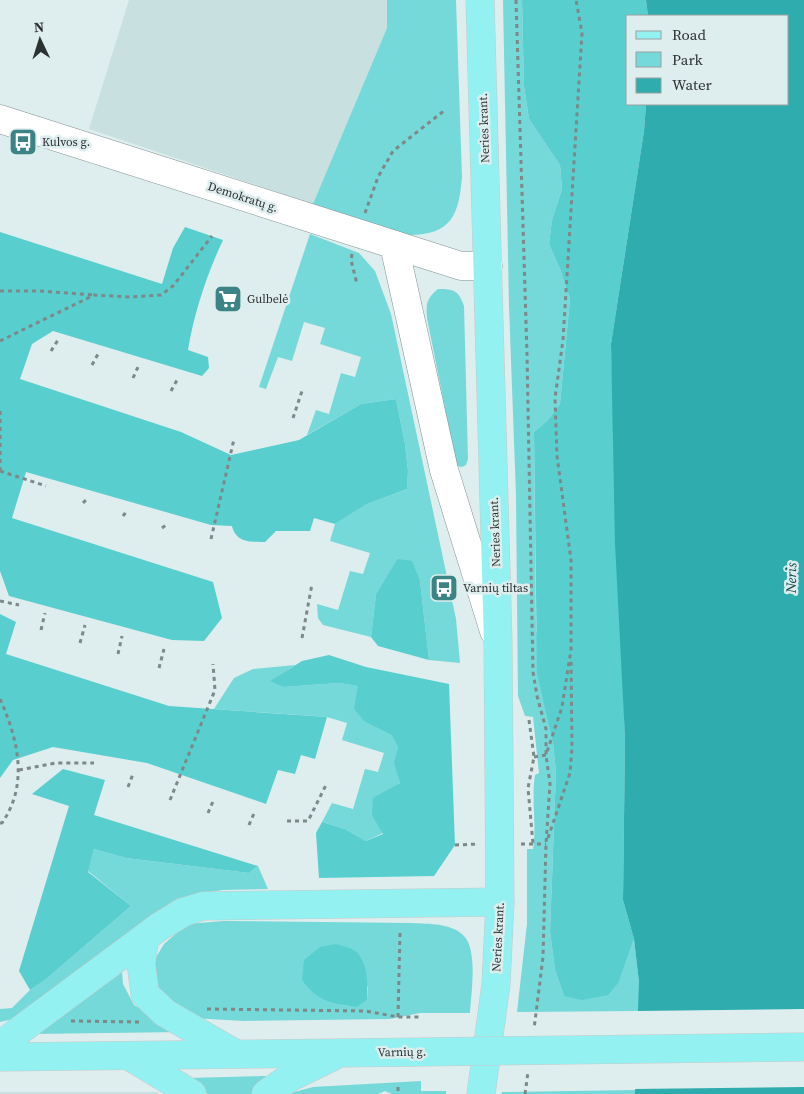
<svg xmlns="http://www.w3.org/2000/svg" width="804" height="1094" font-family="'Source Serif 4',serif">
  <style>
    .built { fill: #c8e0e0 }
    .green { fill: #75d8d9; fill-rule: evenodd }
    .forest { fill: #58cecf }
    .water { fill: #2eacae }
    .pier { fill: #deeded }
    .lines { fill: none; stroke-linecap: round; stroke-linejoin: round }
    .minor-casing { stroke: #839191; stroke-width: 29 }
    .major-casing { stroke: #c8c9c9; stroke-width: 29 }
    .path { stroke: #7e8888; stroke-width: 3; stroke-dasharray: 4 4; stroke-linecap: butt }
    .minor { stroke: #fff; stroke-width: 28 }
    .major { stroke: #94f1f2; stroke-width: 28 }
    .major-bridge-casing { stroke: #c8c9c9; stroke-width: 29; stroke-linecap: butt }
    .major-bridge { stroke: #94f1f2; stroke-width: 28 }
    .labels { text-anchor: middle; stroke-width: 5; stroke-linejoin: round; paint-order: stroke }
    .street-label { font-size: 12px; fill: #2c3131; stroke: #deeded }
    .poi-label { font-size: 12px; fill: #2c3131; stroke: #deeded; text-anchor: start }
    .water-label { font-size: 14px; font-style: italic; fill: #114747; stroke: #deeded }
  </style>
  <rect width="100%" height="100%" fill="#deeded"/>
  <!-- built -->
  <g class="built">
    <polygon points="129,0 387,0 387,28 313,204 89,129"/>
    <rect x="0" y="1092" width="158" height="2"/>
  </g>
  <!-- green -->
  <g class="green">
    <path d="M387,0H456L462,177C459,214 452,235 409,235L313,204L387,28Z"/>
    <path d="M503,0H522L524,86L529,119L560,165L562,189L552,220L549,244L560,269L570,299L560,404L547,421L534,432L536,628L553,743L556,772L550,932L555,970L564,996L619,982L634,939L639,982V1011L517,1012L527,924V849H533C537,824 531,800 535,775L539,773L533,717L525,716L518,696L516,495L509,306Z"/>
    <polygon points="310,234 359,253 375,271 391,314 456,619 460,663 429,660 420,581 397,559 376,594 371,637 323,625 318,618 317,604 338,610 350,571 363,574 370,553 330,541 335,524 367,504 407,489 408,471 405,444 396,399 361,404 307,435 316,410 329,414 341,373 355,377 361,357 320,344 325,328 304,322 292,361 278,357 266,389 259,387"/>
    <path d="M438,289C454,289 458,290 464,306L468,459L466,465L462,467L457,466L455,458L427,318C426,304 426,299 438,289Z"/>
    <polygon points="295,665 271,681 283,687 339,683 359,686 365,722 393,735 398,747 395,763 400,783 383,794 372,816 383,833 366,841 345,829 322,822 332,803 353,809 365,769 378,772 384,753 342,740 347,723 327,717 214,709 234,678 253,669"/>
    <polygon points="94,849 126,858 249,873 258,866 268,889 223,890 196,894 177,899 151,915 48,1001 27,1016 0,1022 0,1009 12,1008 30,990 45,980 131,906 88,871"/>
    <path d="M223,921L412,923C429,924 452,923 464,936C478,951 471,993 470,1013H420L390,1019L244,1021L192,1018L155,990L152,964L164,944L187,924ZM368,986L367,1000L357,1006L342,1005Z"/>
    <polygon points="121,959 123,984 134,1005 182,1032 30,1034"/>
    <polygon points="268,1076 256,1087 252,1094 208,1094 187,1078"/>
    <polygon points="421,1081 421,1091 446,1091 446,1094 392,1094 385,1091 378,1094 287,1094 313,1087"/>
    <polygon points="636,1090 635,1094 502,1094 502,1092"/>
  </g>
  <!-- forest -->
  <g class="forest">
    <polygon points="522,0 646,0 648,16 628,16 628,104 646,104 644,131 611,344 625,738 623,900 634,939 619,982 608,995 582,1000 564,996 555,970 550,932 556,772 553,743 537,673 534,432 547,421 560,404 570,299 560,269 549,244 552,220 562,189 560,165 529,119 524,86"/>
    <path d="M185,227L223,240C207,274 194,313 188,350L208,357L209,368L202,376L53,331L32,344L20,379L181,432L231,455L299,440L361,404L396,399L405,444L408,471L407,489L367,504L335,524L314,518L310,531H276L265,542C251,542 236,543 232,526L211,525L26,472L12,518L213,582L222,618L204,641L172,640L9,596L0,571V232L162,284L173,248Z"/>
    <polygon points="397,559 412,561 420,581 429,660 378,646 371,637 376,594"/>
    <polygon points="0,614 16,622 6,654 169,706 327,717 315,759 301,755 295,774 278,770 266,804 147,763 53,747 13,760 0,778"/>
    <polygon points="329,655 366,667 449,684 455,845 434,876 319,878 316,833 322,822 345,829 366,841 383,834 372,816 373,798 400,783 394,763 398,747 392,735 365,722 354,709 358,686 339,683 283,687 270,681 302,661"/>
    <polygon points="63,769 105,780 94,815 258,866 249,873 126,858 94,849 88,872 131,906 45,980 30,990 19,971 69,806 32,794"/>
    <path d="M336,944C341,946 350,947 355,951C368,961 368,985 367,1000L357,1007C331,1003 318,1002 302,980L304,960L320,947Z"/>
  </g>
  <!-- water -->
  <polygon class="water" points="646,0 804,0 804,1094 635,1094 639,982 634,939 623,900 625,738 615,543 611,344 644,131 646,104 788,104 788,16 648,16"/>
  <!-- pier -->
  <polygon class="pier" points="804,1009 804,1087 633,1089 637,1011"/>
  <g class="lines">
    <defs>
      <g id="minor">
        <polyline points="0,119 461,266 488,266"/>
        <polyline points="394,245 444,470 494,631"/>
      </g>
      <g id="major">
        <polyline points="480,0 498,643 500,902 496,984 481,1094"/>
        <polyline points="145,938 141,963 145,994 165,1013 236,1054"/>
        <polyline points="0,1045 159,927 184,912 203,906 500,902"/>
        <polyline points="129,1056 192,1094"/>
        <polyline points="0,1057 421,1052"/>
        <polyline points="266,1094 289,1078 332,1057"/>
      </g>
    </defs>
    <!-- minor casing -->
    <use href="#minor" class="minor-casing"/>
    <!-- major casing -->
    <use href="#major" class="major-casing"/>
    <!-- path -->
    <g class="path">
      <polyline points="516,0 527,354 533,672 537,696 546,729 546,755 550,784 546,844 543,957 534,1029"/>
      <polyline points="365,213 378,177 393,151 445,110"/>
      <polyline points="352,254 351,260 357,284"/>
      <polyline points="0,291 40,291 94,295"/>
      <polyline points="0,341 94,295 130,297 161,295 173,286 212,236"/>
      <polyline points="51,351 58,340"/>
      <polyline points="92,365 98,354"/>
      <polyline points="133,378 138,367"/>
      <polyline points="171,391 177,380"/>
      <polyline points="0,411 0,470"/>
      <polyline points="293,418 303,388"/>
      <polyline points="0,471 46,486"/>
      <polyline points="83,503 87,499"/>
      <polyline points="123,516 126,512"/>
      <polyline points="162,528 166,525"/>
      <polyline points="211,539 234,439"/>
      <polyline points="0,601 19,605"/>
      <polyline points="41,630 45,613"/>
      <polyline points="302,638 312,584"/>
      <polyline points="80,643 85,625"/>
      <polyline points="118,654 122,636"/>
      <polyline points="159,668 164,649"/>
      <path d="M0,699C18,739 29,784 2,823H0"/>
      <polyline points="529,720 534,757 528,788 533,844"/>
      <polyline points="534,757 546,755 562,707 571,650 571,560 557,456 555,398 563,340 582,33 576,0"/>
      <polyline points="19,770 56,763 94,763"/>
      <polyline points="128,787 133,774"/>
      <polyline points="170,800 215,690 213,664"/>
      <polyline points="208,813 214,799"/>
      <polyline points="287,821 308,821 327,783"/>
      <polyline points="249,825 255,811"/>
      <polyline points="548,838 570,773 572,747 571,658"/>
      <polyline points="521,844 546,844"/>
      <polyline points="455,845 478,844"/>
      <polyline points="207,1009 366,1011 398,1017 420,1017"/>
      <polyline points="398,1017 400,931"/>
      <polyline points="71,1021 140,1022"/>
      <polyline points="398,1087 398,1094"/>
      <polyline points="525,1094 528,1072"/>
    </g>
    <!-- minor -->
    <use href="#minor" class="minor"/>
    <!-- major -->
    <use href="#major" class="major"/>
    <defs>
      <polyline id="major-bridge" points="421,1052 804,1047"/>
    </defs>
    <!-- major-bridge casing -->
    <use href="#major-bridge" class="major-bridge-casing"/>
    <!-- major-bridge -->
    <use href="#major-bridge" class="major-bridge"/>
  </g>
  <!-- icons -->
  <defs>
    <symbol id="bus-square" viewBox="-11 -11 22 22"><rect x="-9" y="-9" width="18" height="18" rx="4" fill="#3b8384" stroke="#deeded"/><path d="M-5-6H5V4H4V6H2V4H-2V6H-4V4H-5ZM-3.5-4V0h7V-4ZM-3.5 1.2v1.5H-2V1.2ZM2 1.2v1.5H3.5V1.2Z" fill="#fff"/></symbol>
    <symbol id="supermarket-square" viewBox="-11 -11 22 22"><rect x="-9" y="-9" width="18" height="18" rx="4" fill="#3b8384" stroke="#deeded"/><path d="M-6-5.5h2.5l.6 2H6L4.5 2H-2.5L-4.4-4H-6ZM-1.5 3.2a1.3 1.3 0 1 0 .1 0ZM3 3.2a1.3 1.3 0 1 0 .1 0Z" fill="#fff"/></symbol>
  </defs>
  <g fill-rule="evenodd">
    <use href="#bus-square" x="7" y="126" width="32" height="32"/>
    <use href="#supermarket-square" x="212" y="283" width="32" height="32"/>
    <use href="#bus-square" x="428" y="572" width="32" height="32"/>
  </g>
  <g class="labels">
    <!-- street labels -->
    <g class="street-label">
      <text transform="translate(484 128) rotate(-92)" y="4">Neries krant.</text>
      <text transform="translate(243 197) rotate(18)" y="4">Demokratų g.</text>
      <text transform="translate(495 532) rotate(-92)" y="4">Neries krant.</text>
      <text transform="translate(498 937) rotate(-87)" y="4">Neries krant.</text>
      <text transform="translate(402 1052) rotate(-1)" y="4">Varnių g.</text>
    </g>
    <!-- poi labels -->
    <g class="poi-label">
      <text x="42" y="146">Kulvos g.</text>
      <text x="247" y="303">Gulbelė</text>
      <text x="463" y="592">Varnių tiltas</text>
    </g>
    <!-- water labels -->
    <g class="water-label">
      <text transform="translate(791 578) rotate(-89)" y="5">Neris</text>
    </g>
  </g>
  <!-- legend -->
  <rect x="626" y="15" width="162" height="90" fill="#deeded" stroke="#97a2a2"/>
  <rect x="636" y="31" width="25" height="8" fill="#94f1f2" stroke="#97a2a2"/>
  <text x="672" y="40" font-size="15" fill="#2c3131">Road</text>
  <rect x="636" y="52" width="25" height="15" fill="#75d8d9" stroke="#97a2a2"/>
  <text x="672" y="65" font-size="15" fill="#2c3131">Park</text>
  <rect x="636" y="78" width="25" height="15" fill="#2eacae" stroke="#97a2a2"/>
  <text x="672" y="90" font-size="15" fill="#2c3131">Water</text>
  <!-- north arrow -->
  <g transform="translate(40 40) rotate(356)" stroke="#deeded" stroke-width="4" paint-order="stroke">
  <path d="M0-4L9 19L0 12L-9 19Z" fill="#2c3131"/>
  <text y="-8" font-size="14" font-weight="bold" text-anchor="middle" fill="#2c3131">N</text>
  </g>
</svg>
